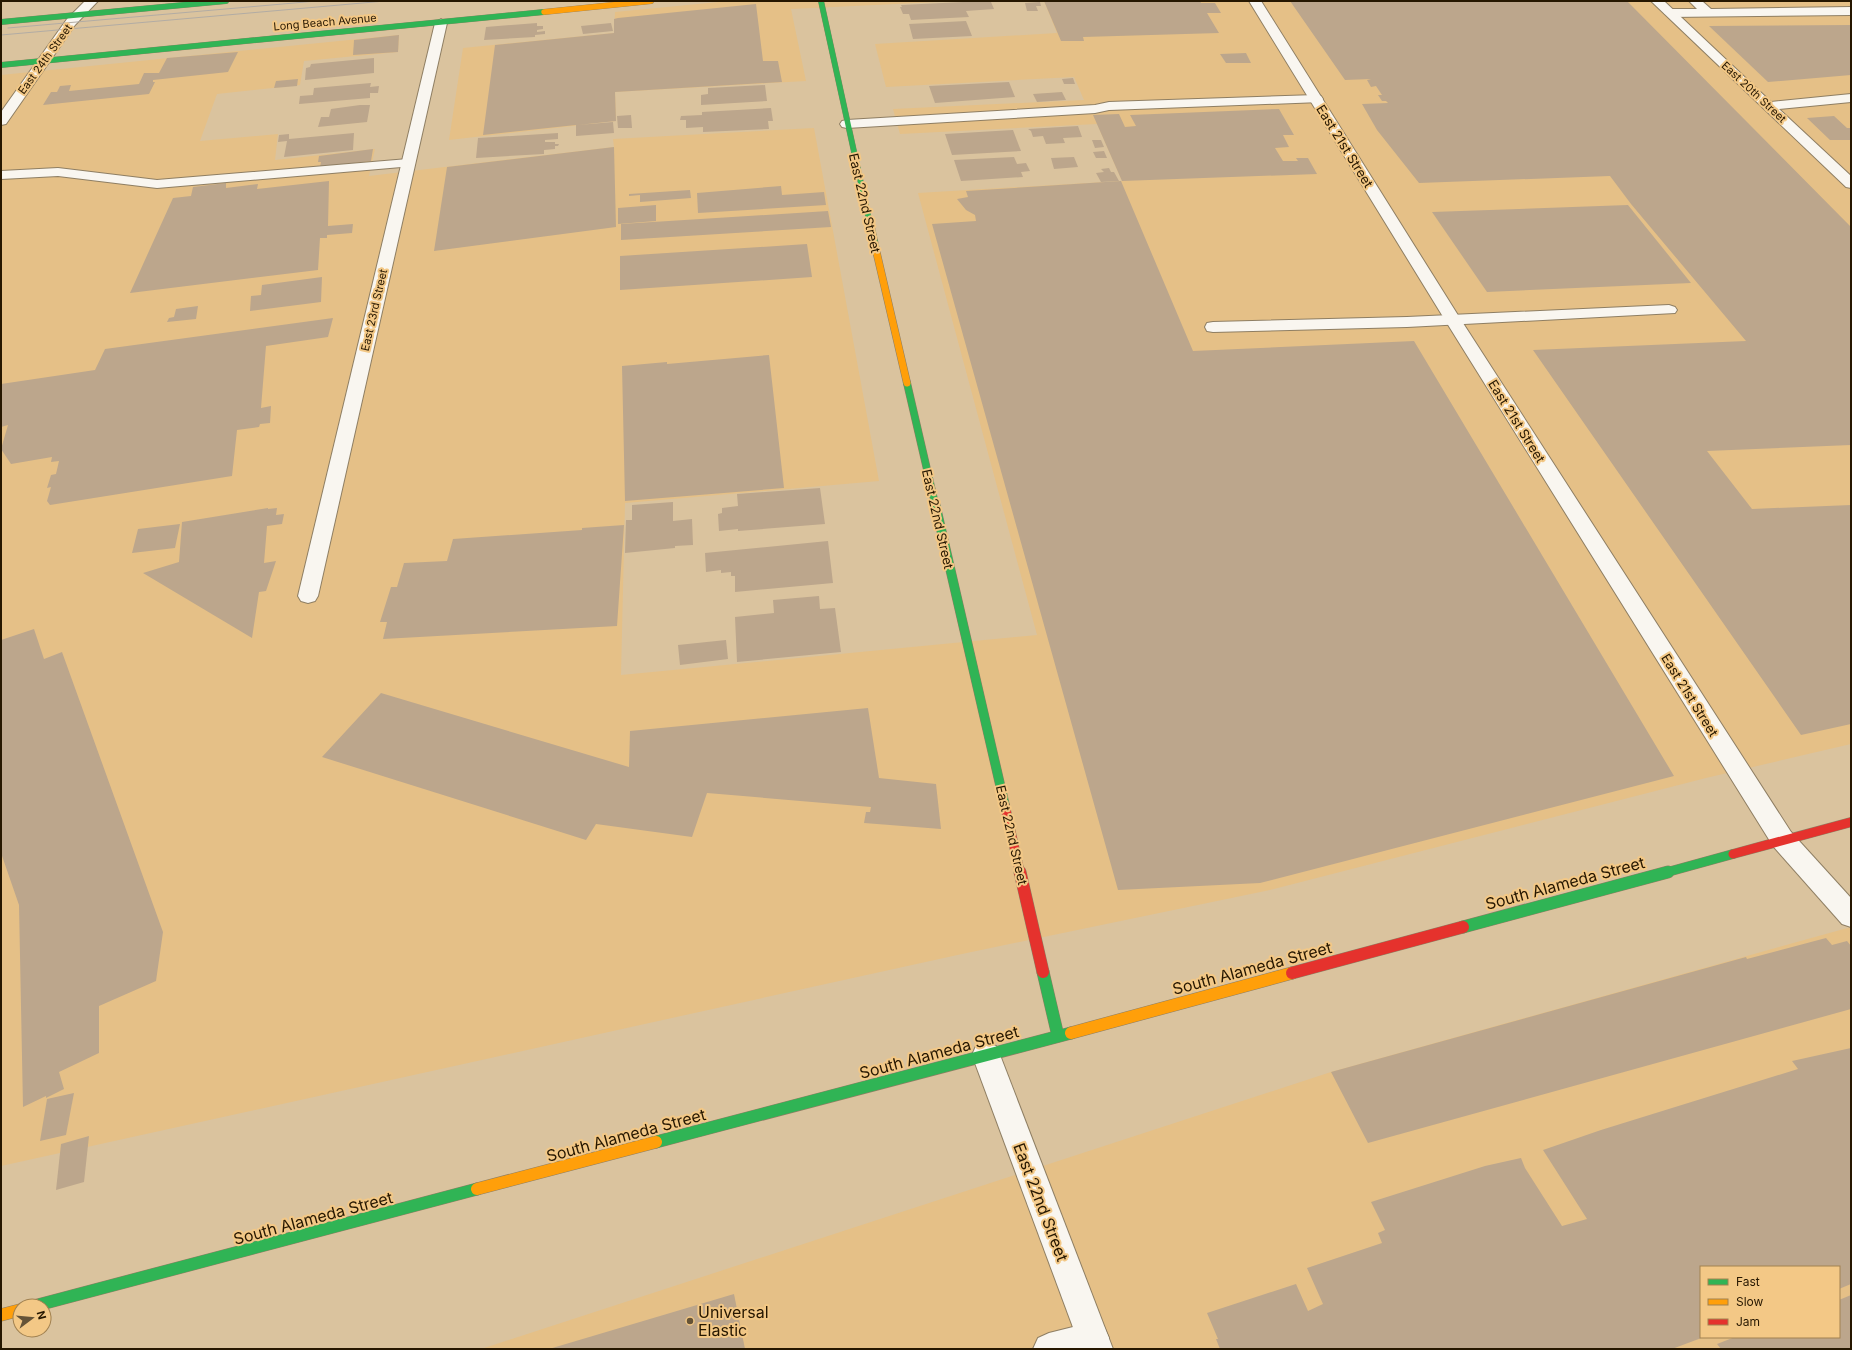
<svg xmlns="http://www.w3.org/2000/svg" width="1852" height="1350" font-family="Inter,sans-serif">
  <style>
    .built { fill: #e5c087; fill-rule: evenodd }
    .building { fill: #bca68c }
    .lines { fill: none; stroke-linecap: round; stroke-linejoin: round }
    .lane-casing { stroke: #8e7e63; stroke-width: 2 }
    .street-casing { stroke: #8e7e63; stroke-width: 2 }
    .fast-far3-casing { stroke: #8e7e63; stroke-width: 6 }
    .fast-far2-casing { stroke: #8e7e63; stroke-width: 8 }
    .fast-far1-casing { stroke: #8e7e63; stroke-width: 10 }
    .fast-casing { stroke: #8e7e63; stroke-width: 13 }
    .slow-far2-casing { stroke: #8e7e63; stroke-width: 6 }
    .slow-far1-casing { stroke: #8e7e63; stroke-width: 8 }
    .slow-casing { stroke: #8e7e63; stroke-width: 13 }
    .jam-far1-casing { stroke: #8e7e63; stroke-width: 10 }
    .jam-casing { stroke: #8e7e63; stroke-width: 13 }
    .lane { fill: #f9f6f0; fill-rule: evenodd }
    .street { fill: #f9f6f0; fill-rule: evenodd }
    .fast-far3 { stroke: #30b455; stroke-width: 5.5 }
    .fast-far2 { stroke: #30b455; stroke-width: 7 }
    .fast-far1 { stroke: #30b455; stroke-width: 9 }
    .fast { stroke: #30b455; stroke-width: 12 }
    .slow-far2 { stroke: #ff9f0a; stroke-width: 5.5 }
    .slow-far1 { stroke: #ff9f0a; stroke-width: 7 }
    .slow { stroke: #ff9f0a; stroke-width: 12 }
    .jam-far1 { stroke: #e5322d; stroke-width: 9 }
    .jam { stroke: #e5322d; stroke-width: 12 }
    .tram { stroke: #b2aca4; stroke-width: 1 }
    .poi-dot { fill: #655337; stroke: #f3c886; stroke-width: 1.5 }
    .labels { text-anchor: middle; stroke-width: 4; stroke-linejoin: round; paint-order: stroke }
    .far-street-label { font-size: 11px; fill: #261700; stroke: #f3c886 }
    .street-label { font-size: 13px; fill: #261700; stroke: #f3c886 }
    .near-street-label { font-size: 16px; fill: #261700; stroke: #f3c886 }
    .near-poi-label { font-size: 16px; fill: #261700; stroke: #f3c886; text-anchor: start }
  </style>
  <rect width="100%" height="100%" fill="#dac39e"/>
  <!-- built -->
  <g class="built">
    <polygon points="729,1 959,1 791,9 806,81 615,92 616,121 449,140 463,48 614,33 615,12"/>
    <polygon points="1044,1 1851,1 1851,744 1706,778 1270,890 962,954 1,1166 1,75 399,35 398,52 304,61 300,85 217,94 200,141 278,134 275,160 375,149 369,176 614,147 613,139 814,128 879,481 625,503 621,675 1037,635 918,193 1122,181 1097,124 900,134 893,109 1084,100 1074,77 886,87 875,44 1057,33"/>
    <path d="M1851,927V1349H481L1331,1072ZM1701,1267H1839V1337H1701Z"/>
  </g>
  <!-- building -->
  <g class="building">
    <polygon points="1044,1 1200,1 1201,3 1215,3 1221,13 1207,13 1219,33 1083,37 1084,41 1061,41"/>
    <polygon points="1290,1 1627,1 1851,227 1851,445 1707,451 1752,509 1851,505 1851,724 1801,735 1533,350 1746,341 1631,204 1610,176 1419,183 1377,130 1362,104 1388,103 1386,101 1382,101 1378,95 1382,95 1376,86 1371,87 1367,80 1371,79 1345,80"/>
    <polygon points="963,2 991,2 994,9 966,11 969,17 911,20 909,14 903,14 900,7 902,7 901,5"/>
    <polygon points="1040,2 1041,6 1036,6 1038,11 1027,11 1025,3"/>
    <polygon points="756,4 763,61 778,61 782,82 615,92 616,121 578,125 613,122 614,133 576,136 576,125 483,135 495,45 614,33 614,19 618,18"/>
    <polygon points="966,21 972,36 913,39 909,24"/>
    <polygon points="537,23 537,26 543,26 543,29 537,30 537,32 545,31 545,34 535,35 535,37 484,40 486,27"/>
    <polygon points="611,23 613,31 583,34 581,26"/>
    <polygon points="1851,25 1851,75 1768,82 1709,26"/>
    <polygon points="399,35 398,52 353,55 354,40"/>
    <polygon points="238,52 228,72 153,80 153,82 155,82 149,94 43,105 51,92 57,92 60,86 71,85 69,91 139,84 144,73 159,73 167,58"/>
    <polygon points="1246,53 1251,63 1226,63 1220,54"/>
    <polygon points="374,58 374,73 305,80 306,68 310,67 311,64"/>
    <polygon points="1073,78 1075,84 1064,84 1062,79"/>
    <polygon points="298,79 297,86 274,88 276,81"/>
    <polygon points="1009,82 1015,97 935,103 929,86"/>
    <polygon points="371,83 370,87 379,86 378,93 370,93 370,98 299,104 300,96 313,95 314,88"/>
    <polygon points="765,85 767,101 701,105 701,95 708,94 708,88"/>
    <polygon points="1062,92 1066,100 1037,102 1033,94"/>
    <polygon points="360,105 370,105 367,122 318,127 321,117 329,117 331,109"/>
    <polygon points="771,108 773,121 768,121 769,129 703,132 703,127 686,128 686,120 680,120 681,116 702,115 702,112"/>
    <polygon points="1279,109 1294,135 1283,135 1289,147 1275,148 1283,161 1298,161 1296,158 1308,158 1317,174 1122,181 1093,115 1119,114 1125,127 1136,126 1130,115"/>
    <polygon points="631,115 632,128 618,128 617,116"/>
    <polygon points="1834,116 1847,128 1851,128 1851,140 1830,140 1807,118"/>
    <polygon points="1078,126 1082,137 1063,138 1065,143 1046,144 1043,136 1033,137 1031,131 1028,129"/>
    <polygon points="1013,130 1021,151 952,155 945,134"/>
    <polygon points="354,133 353,150 284,157 287,141 278,142 279,135 289,134 289,139"/>
    <polygon points="558,133 558,139 545,140 545,142 555,142 555,144 559,144 558,146 555,146 555,149 544,150 544,154 476,158 478,138"/>
    <polygon points="1092,140 1101,140 1104,147 1095,148"/>
    <polygon points="614,147 616,227 434,251 447,167"/>
    <polygon points="373,149 371,161 320,167 321,162 318,162 319,156"/>
    <polygon points="1104,151 1107,158 1096,158 1093,152"/>
    <polygon points="1014,157 1017,164 1026,163 1030,171 1021,172 1023,177 961,181 954,160"/>
    <polygon points="1074,157 1078,167 1054,169 1051,158"/>
    <polygon points="1109,168 1111,172 1114,172 1119,181 1101,182 1096,173 1104,172 1101,169"/>
    <polygon points="329,181 328,226 353,224 352,233 327,235 327,238 320,238 318,270 130,293 173,198 191,196 193,187 226,183 226,188 258,184 257,189"/>
    <polygon points="1121,181 1193,351 1414,341 1674,776 1260,883 1118,890 932,224 976,221 975,215 966,210 957,199 968,197 966,191"/>
    <polygon points="781,186 782,195 824,192 826,205 698,213 697,193"/>
    <polygon points="690,190 691,198 640,202 640,195 629,196 629,194"/>
    <polygon points="656,205 656,221 618,224 618,208"/>
    <polygon points="1628,205 1691,283 1487,292 1432,212"/>
    <polygon points="828,211 831,227 621,240 621,224"/>
    <polygon points="807,244 812,277 620,290 620,256"/>
    <polygon points="322,277 321,302 250,311 251,296 261,295 262,285"/>
    <polygon points="198,306 196,319 167,322 169,318 174,317 176,309"/>
    <polygon points="333,318 328,337 266,346 261,408 271,406 270,423 260,424 259,427 237,430 232,476 50,505 47,501 51,487 47,488 51,475 56,474 59,461 51,462 52,457 11,464 1,449 8,425 1,427 1,384 95,370 105,349"/>
    <polygon points="769,355 784,488 625,501 622,366 667,362 667,364"/>
    <polygon points="820,488 825,524 738,531 738,529 719,531 718,514 722,513 722,508 738,506 737,494"/>
    <polygon points="673,502 673,521 692,519 693,545 675,546 675,548 625,553 626,520 632,520 632,505"/>
    <polygon points="268,508 268,509 277,508 276,515 284,514 282,524 267,526 264,563 276,561 266,591 259,592 252,638 143,573 179,562 182,522"/>
    <polygon points="180,524 175,548 132,553 138,529"/>
    <polygon points="624,525 617,626 383,639 387,622 380,622 391,587 397,587 404,563 447,561 453,539 582,530 582,528"/>
    <polygon points="828,541 833,583 735,592 735,576 731,576 731,572 721,573 721,570 706,572 705,553"/>
    <polygon points="819,596 820,609 835,608 841,652 737,662 735,617 774,613 773,600"/>
    <polygon points="34,629 44,659 62,652 163,932 156,981 99,1006 99,1053 59,1072 64,1089 46,1098 46,1096 23,1107 19,905 1,853 1,640"/>
    <polygon points="726,640 728,659 680,665 678,645"/>
    <polygon points="381,693 629,767 630,731 868,708 879,778 936,784 941,829 864,823 866,812 870,812 871,807 707,793 692,837 596,824 586,840 322,757"/>
    <polygon points="1826,938 1832,945 1847,941 1851,946 1851,1009 1368,1143 1331,1072 1746,957 1747,959"/>
    <polygon points="1851,1048 1851,1284 1839,1289 1839,1267 1701,1267 1701,1337 1704,1337 1672,1349 1220,1349 1216,1339 1218,1339 1207,1313 1296,1284 1308,1311 1323,1304 1307,1268 1382,1243 1378,1233 1385,1230 1371,1202 1485,1166 1521,1158 1525,1168 1562,1226 1587,1219 1543,1150 1601,1130 1798,1069 1792,1061"/>
    <polygon points="74,1093 66,1135 40,1141 47,1099"/>
    <polygon points="89,1136 84,1182 56,1190 61,1144"/>
    <polygon points="734,1294 745,1349 549,1349"/>
    <polygon points="1851,1295 1851,1349 1721,1349 1717,1344 1735,1337 1839,1337 1839,1300"/>
  </g>
  <g class="lines">
    <defs>
      <g id="lane">
        <polygon points="1689,1 1702,1 1711,9 1851,7 1851,15 1670,17 1664,13 1670,9 1697,9"/>
        <polygon points="1316,95 1321,96 1323,99 1321,102 1109,110 1095,113 847,128 842,127 840,124 842,121 847,120 1095,105 1109,102"/>
        <polygon points="408,159 413,160 415,163 413,166 157,188 58,176 1,179 1,171 58,168 157,180"/>
        <polygon points="1669,305 1675,307 1677,310 1675,313 1407,327 1213,332 1207,331 1205,327 1207,323 1213,322 1407,317"/>
        <polygon points="1782,829 1791,832 1851,898 1851,927 1842,924 1773,846 1770,839 1773,832"/>
        <polygon points="1093,1322 1104,1327 1109,1338 1105,1349 1033,1349 1038,1338 1049,1333"/>
      </g>
      <g id="street">
        <polygon points="85,1 98,1 75,25 6,124 1,125 1,112 67,19"/>
        <polygon points="1249,1 1261,1 1461,320 1791,832 1794,839 1791,846 1782,849 1773,846 1445,320"/>
        <polygon points="1651,1 1664,1 1771,102 1851,94 1851,102 1779,109 1851,176 1851,188 1846,187"/>
        <polygon points="441,19 447,23 318,596 315,601 308,603 301,601 298,596 435,23"/>
        <polygon points="986,1042 996,1046 1000,1055 1113,1349 1081,1349 972,1055 976,1046"/>
      </g>
      <g id="fast-far3">
        <polyline points="821,1 869,220"/>
        <polyline points="1,22 226,1"/>
        <polyline points="1,65 544,12"/>
      </g>
      <g id="fast-far2">
        <polyline points="869,219 876,250"/>
        <polyline points="907,383 935,504"/>
      </g>
      <g id="fast-far1">
        <polyline points="935,503 1005,806"/>
        <polyline points="1664,873 1733,854"/>
      </g>
      <g id="fast">
        <polyline points="1463,927 1668,872"/>
        <polyline points="1043,972 1058,1036"/>
        <polyline points="656,1142 1071,1033"/>
        <polyline points="34,1306 477,1189"/>
      </g>
      <polyline id="slow-far2" points="544,12 651,1"/>
      <polyline id="slow-far1" points="876,250 907,383"/>
      <g id="slow">
        <polyline points="1071,1033 1292,973"/>
        <polyline points="477,1189 656,1142"/>
        <polyline points="1,1315 20,1310"/>
      </g>
      <g id="jam-far1">
        <polyline points="1005,806 1020,873"/>
        <polyline points="1733,854 1851,822"/>
      </g>
      <g id="jam">
        <polyline points="1020,872 1043,972"/>
        <polyline points="1292,973 1463,927"/>
      </g>
    </defs>
    <!-- lane casing -->
    <use href="#lane" class="lane-casing"/>
    <!-- street casing -->
    <use href="#street" class="street-casing"/>
    <!-- fast-far3 casing -->
    <use href="#fast-far3" class="fast-far3-casing"/>
    <!-- fast-far2 casing -->
    <use href="#fast-far2" class="fast-far2-casing"/>
    <!-- fast-far1 casing -->
    <use href="#fast-far1" class="fast-far1-casing"/>
    <!-- fast casing -->
    <use href="#fast" class="fast-casing"/>
    <!-- slow-far2 casing -->
    <use href="#slow-far2" class="slow-far2-casing"/>
    <!-- slow-far1 casing -->
    <use href="#slow-far1" class="slow-far1-casing"/>
    <!-- slow casing -->
    <use href="#slow" class="slow-casing"/>
    <!-- jam-far1 casing -->
    <use href="#jam-far1" class="jam-far1-casing"/>
    <!-- jam casing -->
    <use href="#jam" class="jam-casing"/>
    <!-- lane -->
    <use href="#lane" class="lane"/>
    <!-- street -->
    <use href="#street" class="street"/>
    <!-- fast-far3 -->
    <use href="#fast-far3" class="fast-far3"/>
    <!-- fast-far2 -->
    <use href="#fast-far2" class="fast-far2"/>
    <!-- fast-far1 -->
    <use href="#fast-far1" class="fast-far1"/>
    <!-- fast -->
    <use href="#fast" class="fast"/>
    <!-- slow-far2 -->
    <use href="#slow-far2" class="slow-far2"/>
    <!-- slow-far1 -->
    <use href="#slow-far1" class="slow-far1"/>
    <!-- slow -->
    <use href="#slow" class="slow"/>
    <!-- jam-far1 -->
    <use href="#jam-far1" class="jam-far1"/>
    <!-- jam -->
    <use href="#jam" class="jam"/>
    <!-- tram -->
    <g class="tram">
      <polyline points="8,28 317,1"/>
      <polyline points="1,35 385,1"/>
    </g>
  </g>
  <!-- markers -->
  <circle class="poi-dot" cx="690" cy="1321" r="4"/>
  <g class="labels">
    <!-- far-street labels -->
    <g class="far-street-label">
      <text transform="translate(325 22) rotate(-5)" y="4">Long Beach Avenue</text>
      <text transform="translate(45 59) rotate(-54)" y="4">East 24th Street</text>
      <text transform="translate(1754 92) rotate(43)" y="4">East 20th Street</text>
      <text transform="translate(374 310) rotate(-77)" y="4">East 23rd Street</text>
    </g>
    <!-- street labels -->
    <g class="street-label">
      <text transform="translate(1345 146) rotate(58)" y="5">East 21st Street</text>
      <text transform="translate(865 203) rotate(77)" y="5">East 22nd Street</text>
      <text transform="translate(1517 421) rotate(58)" y="5">East 21st Street</text>
      <text transform="translate(938 519) rotate(77)" y="5">East 22nd Street</text>
      <text transform="translate(1690 695) rotate(58)" y="5">East 21st Street</text>
      <text transform="translate(1012 835) rotate(77)" y="5">East 22nd Street</text>
    </g>
    <!-- near-street labels -->
    <g class="near-street-label">
      <text transform="translate(1565 883) rotate(-15)" y="6">South Alameda Street</text>
      <text transform="translate(1252 968) rotate(-15)" y="6">South Alameda Street</text>
      <text transform="translate(939 1052) rotate(-15)" y="6">South Alameda Street</text>
      <text transform="translate(626 1135) rotate(-15)" y="6">South Alameda Street</text>
      <text transform="translate(1041 1202) rotate(69)" y="6">East 22nd Street</text>
      <text transform="translate(313 1218) rotate(-15)" y="6">South Alameda Street</text>
    </g>
    <!-- near-poi labels -->
    <g class="near-poi-label">
      <text x="698" y="1318">Universal<tspan x="698" dy="18">Elastic</tspan></text>
    </g>
  </g>
  <!-- border -->
  <rect width="1852" height="1350" fill="none" stroke="#261700" stroke-width="4"/>
  <!-- legend -->
  <rect x="1700" y="1266" width="140" height="72" fill="#f3c886" stroke="#a18150"/>
  <rect x="1708" y="1279" width="20" height="6" fill="#30b455" stroke="#a18150"/>
  <text x="1736" y="1286" font-size="12" fill="#261700">Fast</text>
  <rect x="1708" y="1299" width="20" height="6" fill="#ff9f0a" stroke="#a18150"/>
  <text x="1736" y="1306" font-size="12" fill="#261700">Slow</text>
  <rect x="1708" y="1319" width="20" height="6" fill="#e5322d" stroke="#a18150"/>
  <text x="1736" y="1326" font-size="12" fill="#261700">Jam</text>
  <!-- north arrow -->
  <g transform="translate(32 1318) rotate(74)"><circle r="19" fill="#f3c886" stroke="#a18150"/>
  <path d="M0-3L7 15L0 10L-7 15Z" fill="#655337"/>
  <text y="-6" font-size="11" font-weight="bold" text-anchor="middle" fill="#261700">N</text>
  </g>
</svg>
